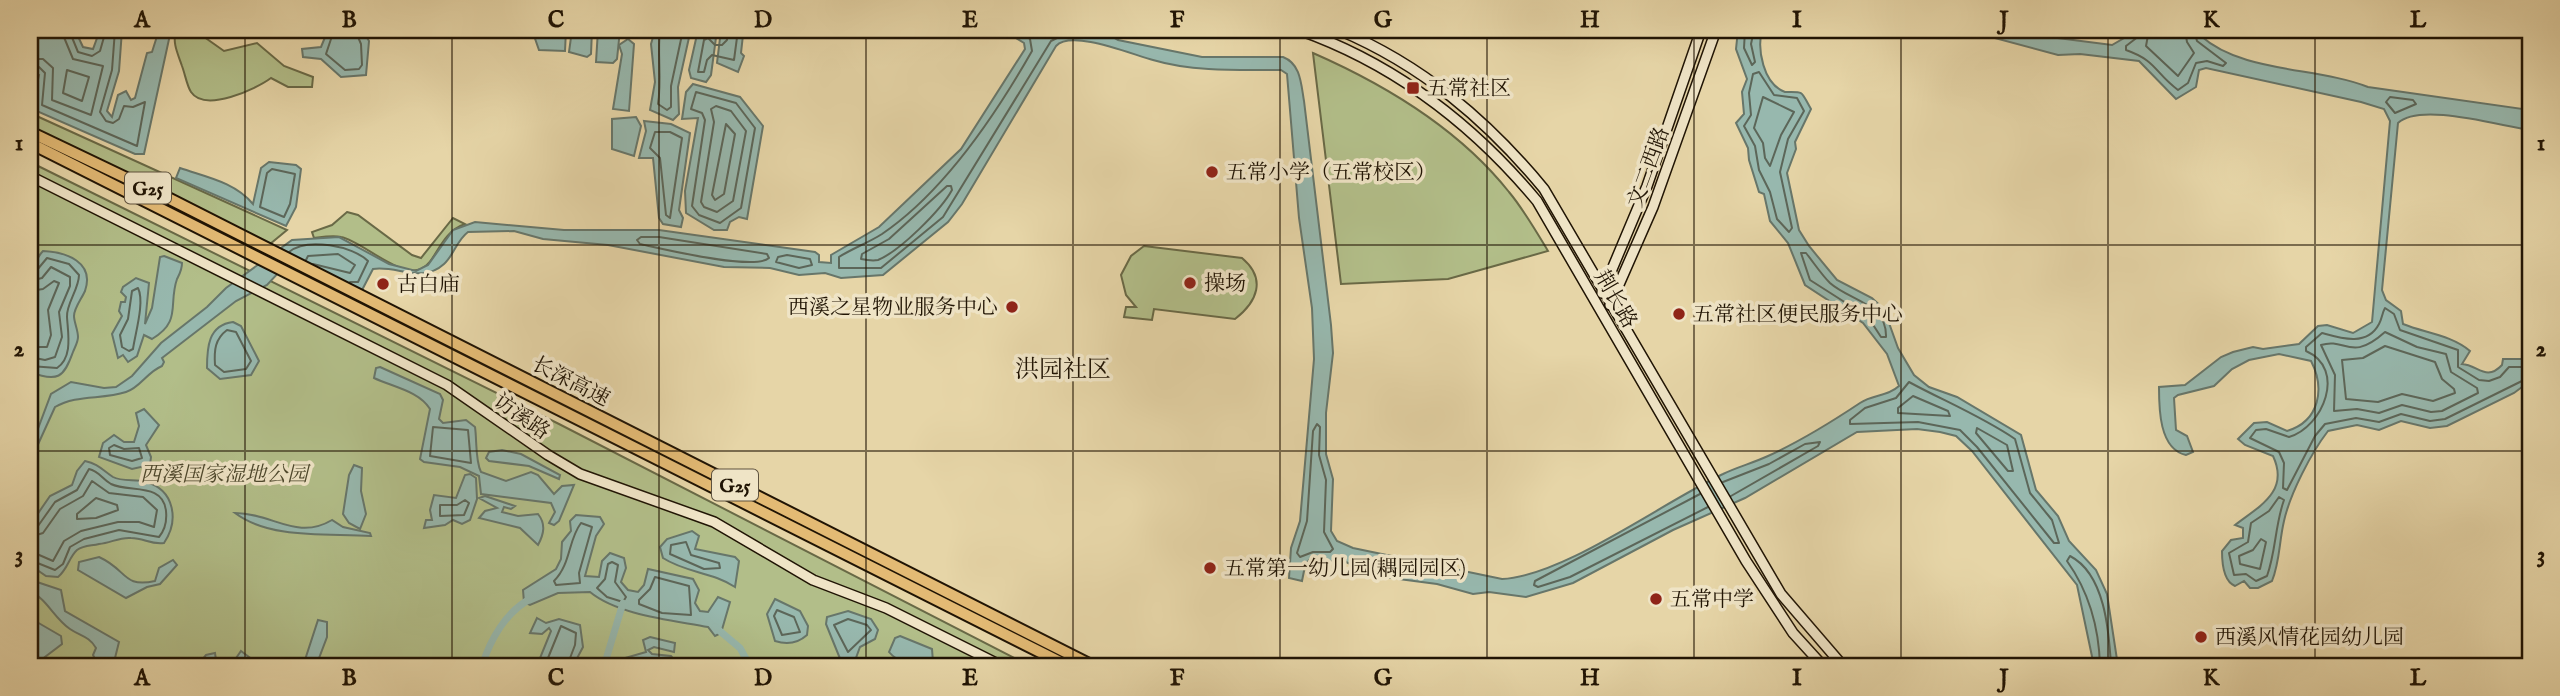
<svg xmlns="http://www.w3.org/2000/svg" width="2560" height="696" font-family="'IM FELL English','Noto Serif SC',serif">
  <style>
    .green { fill: #b2be89; stroke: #696946; stroke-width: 2 }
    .water { fill: #97b8ae; stroke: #67766a; stroke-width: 2 }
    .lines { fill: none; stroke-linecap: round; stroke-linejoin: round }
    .shore { stroke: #5c6659; stroke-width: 2 }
    .canal { stroke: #97b8ae; stroke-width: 7 }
    .secondary-casing { stroke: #201404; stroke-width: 12 }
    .highway-casing { stroke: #201404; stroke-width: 14 }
    .secondary { stroke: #efe4c6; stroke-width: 9 }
    .highway { stroke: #e3ba74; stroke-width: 10 }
    .grid { fill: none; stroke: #201404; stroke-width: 2; stroke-opacity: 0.55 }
    .poi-dot { fill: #8f2418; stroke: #efe4c6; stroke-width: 2.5 }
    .labels { text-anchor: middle; stroke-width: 7; stroke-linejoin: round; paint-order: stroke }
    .shield { fill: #efe4c6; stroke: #5e523e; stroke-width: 2 }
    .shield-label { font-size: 19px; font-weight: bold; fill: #201404 }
    .poi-label { font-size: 21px; fill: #201404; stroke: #efe4c6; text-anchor: start }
    .street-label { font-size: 21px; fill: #201404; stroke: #efe4c6 }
    .park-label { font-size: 21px; font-style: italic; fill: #4c472c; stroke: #efe4c6 }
    .quarter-label { font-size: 24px; fill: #201404; stroke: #efe4c6 }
    .neatline { fill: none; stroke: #201404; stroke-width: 2.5 }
    .grid-label { font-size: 23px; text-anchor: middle; font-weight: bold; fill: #201404 }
  </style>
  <rect width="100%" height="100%" fill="#e6d5a7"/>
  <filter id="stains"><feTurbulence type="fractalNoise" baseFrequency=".00286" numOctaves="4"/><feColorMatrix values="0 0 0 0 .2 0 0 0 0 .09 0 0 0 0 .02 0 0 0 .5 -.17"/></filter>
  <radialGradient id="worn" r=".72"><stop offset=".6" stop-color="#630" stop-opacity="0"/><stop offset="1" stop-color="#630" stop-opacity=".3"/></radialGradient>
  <!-- green -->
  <g class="green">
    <path d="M176,30L197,32L224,51L257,43L284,66L313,77L312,87H288L271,78C256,89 205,113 191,92C187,86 185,74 182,66C178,54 172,43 176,30Z"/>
    <path d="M1313,53C1386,85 1459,129 1509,192C1524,210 1536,231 1548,251L1448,279L1341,284Z"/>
    <polygon points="30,113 287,230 270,244 30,131"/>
    <polygon points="30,162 559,424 1030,666 30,666"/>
    <path d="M347,212L358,215L412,255L421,258L453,218L465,224C439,233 437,262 421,269C399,278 362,241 341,237C333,235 322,237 314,238L312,232L332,225Z"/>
    <path d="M1144,246L1242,258C1267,279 1257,302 1235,319L1154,309L1152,320L1124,317L1126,307H1136L1126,295L1121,275L1131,256Z"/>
  </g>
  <!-- water -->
  <g class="water">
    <polygon points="30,30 49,33 50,30 75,30 83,47 93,49 100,30 122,30 119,71 107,111 112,117 118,95 126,91 131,100 135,98 147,53 152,52 159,30 171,30 144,154 135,154 32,109 39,75 35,74 30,90"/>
    <polygon points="328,30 362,30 369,41 366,75 341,77 321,59 303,57 302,49 321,47"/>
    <polygon points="532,30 566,30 565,51 539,50"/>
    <polygon points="572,30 592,30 591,54 587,57 569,52"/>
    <polygon points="598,30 620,30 617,59 613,63 596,62"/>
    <polygon points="655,30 689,30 690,33 678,87 679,114 673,120 650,110 655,82 651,44"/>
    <polygon points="698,30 717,30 711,75 706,82 691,78 689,70"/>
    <polygon points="721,30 746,30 743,35 741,53 744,56 738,72 717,63"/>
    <path d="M1003,30H1101L1118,40L1202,57H1283C1301,64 1301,84 1304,101L1331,325L1333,353L1326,413V454L1333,479L1331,531L1337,541L1353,548L1502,579C1564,576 1663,502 1723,474C1737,467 1753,463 1768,456C1801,441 1830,423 1860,403C1873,394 1887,397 1899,386L1887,354L1863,323L1805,285L1788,243L1770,221L1764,194L1759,192L1749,160L1748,148L1736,123L1744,114L1742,92L1747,79L1736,49L1738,30H1762C1757,49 1763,84 1785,92C1805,92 1800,90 1811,109L1795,142L1796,149L1787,173L1799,230L1809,246L1837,280L1872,298L1884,309L1898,348L1914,375L1929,387L1957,397L2021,435L2036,490L2058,516L2069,541L2096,570L2107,594L2118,666H2094L2077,585L1972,451L1956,436L1940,432L1917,429L1857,432L1745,498L1673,530L1573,583L1526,597L1489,592L1473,594L1437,584L1376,576L1346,562L1309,560L1305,566L1302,581L1289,578L1291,548L1300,521L1314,359L1312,308L1299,218L1287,74L1281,70C1240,70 1193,72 1153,60C1133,55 1072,29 1056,46L962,204L948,222L883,275L841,278L825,273L799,275L770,268L724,267L608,245L543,239L514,231L468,232C457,240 454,255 444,264C422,284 397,265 373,269L361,292L280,271L267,285L236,301L162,358L164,362L162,366C147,372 140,388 126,392C102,400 77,394 55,407L30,462V450L51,394L71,382L104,388L116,387L132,376L161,343L207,307L226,288L292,240L339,237L389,264L416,271L428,265L453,230L475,222L564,230H659L815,252L819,255V262L831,263V255L879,227L961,149L1025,49L1024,43Z"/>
    <path d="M1965,30H2027L2042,36L2112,45L2133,33L2146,30H2200L2201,36C2242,73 2318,67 2368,87L2530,110V130C2500,126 2420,102 2398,123L2382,290L2386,300L2401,311L2403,324C2425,333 2451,335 2470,351L2462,364C2478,365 2486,382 2502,365L2503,359H2530V381L2514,393L2447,426L2430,428L2401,421L2379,430L2357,425L2328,431C2311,453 2290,494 2284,521C2279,542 2280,561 2272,581L2258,588H2250L2244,581L2235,586C2223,581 2222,563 2222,551L2231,540L2243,538V528L2235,525C2258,507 2290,492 2273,456L2245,445L2238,439L2254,423L2267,422L2287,431C2320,421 2325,388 2311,361L2279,354L2249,360L2232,369L2214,386L2178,395L2174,398L2176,430L2187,436L2193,452L2186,455C2159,449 2159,408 2159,387L2185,385L2221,357L2233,352L2253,347L2263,349L2299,344L2318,326L2327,325L2353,333L2372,322L2390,121L2384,109L2361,102L2206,68L2199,70L2196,87L2176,99L2139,61L2080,54L2058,55Z"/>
    <polygon points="628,39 634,44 629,111 613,109 622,54 619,45"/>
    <polygon points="693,84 740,97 763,126 747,219 739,217 730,222 727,230 714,230 686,213 685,191 698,118 682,119 686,92"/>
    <polygon points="636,117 641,126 634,156 612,149 612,119"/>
    <polygon points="644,121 671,124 690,133 679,210 683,218 681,227 663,224 659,218 653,158 639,158 646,131"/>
    <path d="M269,162L296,165L301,169L296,207L286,226L176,178L180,168C206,177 235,182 253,204L261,168Z"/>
    <path d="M43,251C66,252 95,262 85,291C82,298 74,308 74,316C74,322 78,330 78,337C78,342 75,347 73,352C64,377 58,383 30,372C30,340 21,274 43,251Z"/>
    <path d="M164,256L182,263C182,270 180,273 177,279C168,305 182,321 152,339L144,335L137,356L128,362L123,355L118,358L112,334L122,316L119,311L121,302H125L126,297L121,292L123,287L136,278L149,283L145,324L152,308L160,257Z"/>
    <path d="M233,322L241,326L259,361L251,375L220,379L207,368C207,348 208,325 233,322Z"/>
    <path d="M380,367L440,394L443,400L439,419L443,423L466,420L475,427C477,440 475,460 481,472L506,481L531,472L538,475L554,494L562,486L574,485L559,521L554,525L549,523L555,512L551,503L481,494L479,476L460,467L424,462L420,459L430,409C419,391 393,387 374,378L376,368Z"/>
    <polygon points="144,409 159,425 146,445 151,457 150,465 132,469 99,457 103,443 114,435 124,442 134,442 139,426 136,413"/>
    <polygon points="502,450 521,454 560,475 559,479 529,466 489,461 486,458 489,452"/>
    <path d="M85,461C99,464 102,470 113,477C122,482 136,479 146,482C175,490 179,521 164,543C151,545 144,538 131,538C119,537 111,543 99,544C91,546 84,545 77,550C69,557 68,569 58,577L46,576L30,565V525L50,496L72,485L77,471Z"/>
    <polygon points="354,465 362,468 361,491 366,514 360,529 349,523 343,514 349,475"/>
    <polygon points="470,474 476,478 477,499 470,520 462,524 453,520 445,525 424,528 426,520 432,520 430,510 434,495 456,498 465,475"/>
    <path d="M485,496L515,506L511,509L504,507L502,512L518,516L538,514C546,524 544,534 538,545L520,528L479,518L485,511L497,508L479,498Z"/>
    <path d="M235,513C272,513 297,541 332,520L343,527L370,533L371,536C329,533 271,540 235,513Z"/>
    <path d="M576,515L600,517L604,524L596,536L585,576L599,577L602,561L610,553L624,558L626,568L621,582L628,590L638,592L644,585L648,569L693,579L699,590L695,603L700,611L708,612L718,597L730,602L721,633L715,636L708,627C671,620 618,615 590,592L558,593L530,605L524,602L523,590L556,569L561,559L562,542L571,531L570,521Z"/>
    <path d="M692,531L699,536L695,549L735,557L739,561L735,587C713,572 686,573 663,558L660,547L667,539Z"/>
    <path d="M99,557C128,570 122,588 155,581L159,568L173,560L177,565L160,584L147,587L126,598L78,570L79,562Z"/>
    <path d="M37,582L61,590L65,611L119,642L115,658L95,659L93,655L96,648C89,636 80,636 70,629C54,618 47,599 30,591V586Z"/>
    <path d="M775,599L800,611L808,626L807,635C797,644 787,645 775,641L767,614Z"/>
    <polygon points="848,611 871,619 878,630 875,639 860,647 853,666 843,666 826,624 827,617"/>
    <polygon points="30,618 61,636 62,644 45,657 52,666 30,666 35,648 30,641"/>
    <polygon points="537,618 546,623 559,619 580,625 583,647 573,666 542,666 540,658 551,631 549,628 542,634 530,633"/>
    <polygon points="318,620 327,622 327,637 316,666 303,666"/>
    <path d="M900,636L932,649L933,662C921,671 897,662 889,652L895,638Z"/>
    <polygon points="650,637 675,643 674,652 654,647 648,650 652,654 671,656 679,666 624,666 625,658 646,652 643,640"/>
    <polygon points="241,651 261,666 197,666 206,655 215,653 216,660 224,664 234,661"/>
  </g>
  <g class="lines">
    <!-- shore -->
    <g class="shore">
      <polyline points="69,30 78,52 92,56 100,51 106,30"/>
      <polyline points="334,30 326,54 345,70 359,69 362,65 361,44 355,30"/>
      <path d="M660,30C657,54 662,79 658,104L667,110L671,107V86L683,30"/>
      <polyline points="728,30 727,40 722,45 715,45 708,38 704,40 698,72 704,72 707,60 712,55 734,60 738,30"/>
      <path d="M1016,30L1030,39L1032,51C995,116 944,192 882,234C868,243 853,248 839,257V268H881L943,217L1051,41L1067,33L1100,37L1103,30"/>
      <polyline points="1745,30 1744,48 1752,65 1755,62 1751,44 1754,30"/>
      <path d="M2140,30L2139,36L2126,46V50C2157,61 2154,72 2178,90L2188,83L2196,63L2207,61L2223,66L2226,63L2197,41L2194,30"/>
      <polyline points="2149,30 2146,46 2178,76 2194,53 2187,42 2185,30"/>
      <polyline points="30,59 43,59 53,68 52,100 91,115 103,66 73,59 61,30"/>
      <polyline points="30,70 39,67 45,73 42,105 137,146 145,102 133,107 124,106 119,119 113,123 106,121 100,112 112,70 115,30"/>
      <polygon points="67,70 89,77 82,101 63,93"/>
      <polygon points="1759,72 1774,95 1797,98 1804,111 1788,139 1780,172 1792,228 1789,232 1777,219 1770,192 1759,170 1755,146 1744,126 1751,115 1749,93 1753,74"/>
      <polygon points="696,92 736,103 755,128 741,208 720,223 699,215 692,206 705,120 702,113 691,109"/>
      <polygon points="1763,97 1794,112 1781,135 1770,166 1765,158 1763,143 1754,128"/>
      <polygon points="2390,97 2413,100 2416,104 2395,113 2386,102"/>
      <polygon points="716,106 731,111 746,131 733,201 717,212 704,207 701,202 714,122 711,109"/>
      <polygon points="726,124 735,134 724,194 715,200 712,195"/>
      <polygon points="655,132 670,132 682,138 670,218 666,215 660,158 650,148"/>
      <polygon points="272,169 295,174 290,204 284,217 260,207 267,173"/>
      <path d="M947,186H951L952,190C941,210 900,251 878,260C873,261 866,260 861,259L862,254L889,239Z"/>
      <path d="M641,237H659L767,254L769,258C754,271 663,249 640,244L637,240Z"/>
      <path d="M289,252C307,237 353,246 368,261L358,282H350"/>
      <path d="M1801,253H1806C1814,263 1821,274 1830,283C1850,301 1887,303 1886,337H1881L1868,317L1810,280Z"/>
      <polygon points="787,255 810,259 812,265 799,268 776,262 778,257"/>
      <polyline points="306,260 308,256 338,254 355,265 350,273 313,264"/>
      <path d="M30,272L37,270L47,258L69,264L79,275C79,289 66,304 67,317C68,334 73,357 57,368L30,366"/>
      <polyline points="30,281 42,278 51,267 70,277 70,286 59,312 62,337 55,357 45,360 30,357"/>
      <path d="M138,288C145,302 135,334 133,349L129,351L122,347L120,335L128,319L132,291Z"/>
      <polyline points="30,291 43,289 54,281 59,283 48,310 51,335 47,347 30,347"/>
      <path d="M227,330L236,332L251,361L246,369L224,372L215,365C214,350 215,339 227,330Z"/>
      <path d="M2385,332L2417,347L2446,354L2451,372L2477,388L2478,393L2442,411L2431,412L2402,405L2379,413L2357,409L2334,411L2335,375L2321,345C2346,337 2350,363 2385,332Z"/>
      <polygon points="2385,346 2435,362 2442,379 2454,389 2455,393 2433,401 2402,394 2378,402 2346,399 2342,360 2363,358"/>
      <path d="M2530,367H2509L2500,377L2489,381L2479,380L2458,367V350L2400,330L2394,314L2385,308C2382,313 2382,319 2379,324C2367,347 2340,338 2322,333L2306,347V351C2347,369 2323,427 2289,437L2266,429L2256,430L2250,438L2279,452L2284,463L2283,488L2287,490L2315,436L2325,424L2356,418L2379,422L2401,414L2430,421L2445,419L2530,377"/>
      <path d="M1909,382C1944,401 1981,416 2015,439L2030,493L2052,520L2059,543H2054L1977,447L1960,430L1918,422L1850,424V420L1865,408L1896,398Z"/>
      <polygon points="1913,396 1948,411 1950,416 1898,413 1898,408"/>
      <polygon points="1317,424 1320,427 1319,455 1326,480 1324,532 1333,549 1330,552 1313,552 1300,557 1297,553 1307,521 1313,431"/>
      <polygon points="433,427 468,430 471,463 430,456"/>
      <polygon points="1977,428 2007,445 2013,471 2008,471 1976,433"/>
      <polygon points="114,445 124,449 139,448 142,458 132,461 110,455 109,448"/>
      <polyline points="1723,482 1769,464 1805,444 1820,442 1818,446 1731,496"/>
      <polyline points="1700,494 1535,581 1534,585 1538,587 1570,577 1708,507"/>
      <path d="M2279,497L2284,500C2275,525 2276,551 2267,576L2256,581L2246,574L2234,575L2229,553L2248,542L2251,523L2269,511Z"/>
      <polygon points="96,498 117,505 118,510 96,518 77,519 77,514"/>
      <polygon points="465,500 469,503 464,515 440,516 440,505 457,505"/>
      <path d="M581,523L592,527L579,573L580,583L556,585L554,581C571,564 568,540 581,523Z"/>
      <path d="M30,528L38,526L55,502L77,490L89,469C99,471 102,479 111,484C129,493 163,482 166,511C167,521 165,530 159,537L119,530L84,539L70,547L63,564L55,570L30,560"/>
      <polyline points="30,537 43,533 60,509 83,496 92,481 109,493 143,497 157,510 154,527 139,522 118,522 81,531 64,541 53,561 30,551"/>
      <polygon points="2261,539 2266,542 2260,569 2240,564 2239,556 2253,550"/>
      <polygon points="686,542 691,555 719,563 720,568 704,569 670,554 671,545"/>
      <polygon points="1368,558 1409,567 1411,571 1408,574 1365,564"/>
      <polygon points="612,562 618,565 615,582 626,597 623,602 607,597 597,588 605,579 608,564"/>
      <polygon points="655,577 689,586 691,615 662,613 639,604 639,600 650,589"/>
      <polygon points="777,610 794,617 800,632 782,635 774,616"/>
      <polygon points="848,619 867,625 871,630 848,652 834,625"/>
      <polyline points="549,666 548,658 561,626 576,633 575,645 567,666"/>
      <path d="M2100,666C2099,628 2089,592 2067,561L2070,556C2105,574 2109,631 2111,666"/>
    </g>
    <!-- canal -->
    <g class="canal">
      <polyline points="715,627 740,648 750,666"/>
      <path d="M482,666C490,640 506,611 532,598"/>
      <polyline points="604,666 623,603"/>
      <polyline points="899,666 901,659"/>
    </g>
    <defs>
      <g id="secondary">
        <path d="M1299,30C1395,64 1472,123 1537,201L1746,561L1793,633L1823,666"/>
        <path d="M1339,30C1422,65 1487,120 1544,189L1781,594L1843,666"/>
        <polyline points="30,176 447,385 548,455 580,474 714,522 813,580 886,608 1002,666"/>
        <polyline points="1602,293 1647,186 1701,30"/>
        <polyline points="1610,305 1653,207 1716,30"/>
      </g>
      <g id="highway">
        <polyline points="30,132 164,196 1093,666"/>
        <polyline points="30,143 1068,666"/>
      </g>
    </defs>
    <!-- secondary casing -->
    <use href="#secondary" class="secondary-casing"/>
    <!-- highway casing -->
    <use href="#highway" class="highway-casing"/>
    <!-- secondary -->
    <use href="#secondary" class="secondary"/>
    <!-- highway -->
    <use href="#highway" class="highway"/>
  </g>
  <!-- grid -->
  <path class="grid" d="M245,30V666M452,30V666M659,30V666M866,30V666M1073,30V666M1280,30V666M1487,30V666M1694,30V666M1901,30V666M2108,30V666M2315,30V666M30,245H2530M30,451H2530"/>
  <!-- markers -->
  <g class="poi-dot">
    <rect x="1406" y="81" width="14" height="14" rx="3.5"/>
    <circle cx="1212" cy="172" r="7"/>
    <circle cx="1190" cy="283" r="7"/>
    <circle cx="383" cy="284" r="7"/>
    <circle cx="1012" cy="307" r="7"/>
    <circle cx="1679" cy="314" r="7"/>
    <circle cx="1210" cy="568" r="7"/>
    <circle cx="1656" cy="599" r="7"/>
    <circle cx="2201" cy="637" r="7"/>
  </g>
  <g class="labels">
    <!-- shield labels -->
    <g class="shield">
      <rect x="125" y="172.5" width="46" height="31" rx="5"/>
      <rect x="712" y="469.5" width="46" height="31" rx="5"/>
    </g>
    <g class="shield-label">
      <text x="148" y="195">G25</text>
      <text x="735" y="492">G25</text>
    </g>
    <!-- poi labels -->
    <g class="poi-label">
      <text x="1427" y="95">五常社区</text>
      <text x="1226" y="179">五常小学（五常校区）</text>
      <text x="1204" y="290">操场</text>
      <text x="397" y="291">古白庙</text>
      <text x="998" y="314" text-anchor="end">西溪之星物业服务中心</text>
      <text x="1693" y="321">五常社区便民服务中心</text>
      <text x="1224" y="575">五常第一幼儿园(耦园园区)</text>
      <text x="1670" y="606">五常中学</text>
      <text x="2215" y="644">西溪风情花园幼儿园</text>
    </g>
    <!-- street labels -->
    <g class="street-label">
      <text transform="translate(1648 167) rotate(-70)" y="7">文二西路</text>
      <text transform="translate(1616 299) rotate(60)" y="7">荆长路</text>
      <text transform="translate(571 381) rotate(27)" y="7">长深高速</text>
      <text transform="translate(522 416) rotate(35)" y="7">访溪路</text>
    </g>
    <!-- park labels -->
    <g class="park-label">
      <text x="224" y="481">西溪国家湿地公园</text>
    </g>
    <!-- quarter labels -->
    <g class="quarter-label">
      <text x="1063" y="377">洪园社区</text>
    </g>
  </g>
  <!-- margin -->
  <rect width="2560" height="696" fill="none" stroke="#e6d5a7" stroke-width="77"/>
  <rect x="38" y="38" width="2484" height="620" class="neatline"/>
  <g class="grid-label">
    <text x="142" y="27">A</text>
    <text x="349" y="27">B</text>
    <text x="556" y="27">C</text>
    <text x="763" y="27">D</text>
    <text x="970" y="27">E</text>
    <text x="1177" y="27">F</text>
    <text x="1383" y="27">G</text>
    <text x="1590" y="27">H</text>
    <text x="1797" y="27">I</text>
    <text x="2004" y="27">J</text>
    <text x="2211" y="27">K</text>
    <text x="2418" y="27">L</text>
    <text x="19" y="150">1</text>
    <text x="2541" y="150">1</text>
    <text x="19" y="356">2</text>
    <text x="2541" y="356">2</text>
    <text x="19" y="562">3</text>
    <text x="2541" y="562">3</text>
    <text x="142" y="685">A</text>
    <text x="349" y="685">B</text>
    <text x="556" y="685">C</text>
    <text x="763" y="685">D</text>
    <text x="970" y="685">E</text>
    <text x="1177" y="685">F</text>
    <text x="1383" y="685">G</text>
    <text x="1590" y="685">H</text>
    <text x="1797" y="685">I</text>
    <text x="2004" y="685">J</text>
    <text x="2211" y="685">K</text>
    <text x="2418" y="685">L</text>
  </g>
  <rect width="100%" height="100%" filter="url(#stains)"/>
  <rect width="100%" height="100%" fill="url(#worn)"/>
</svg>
